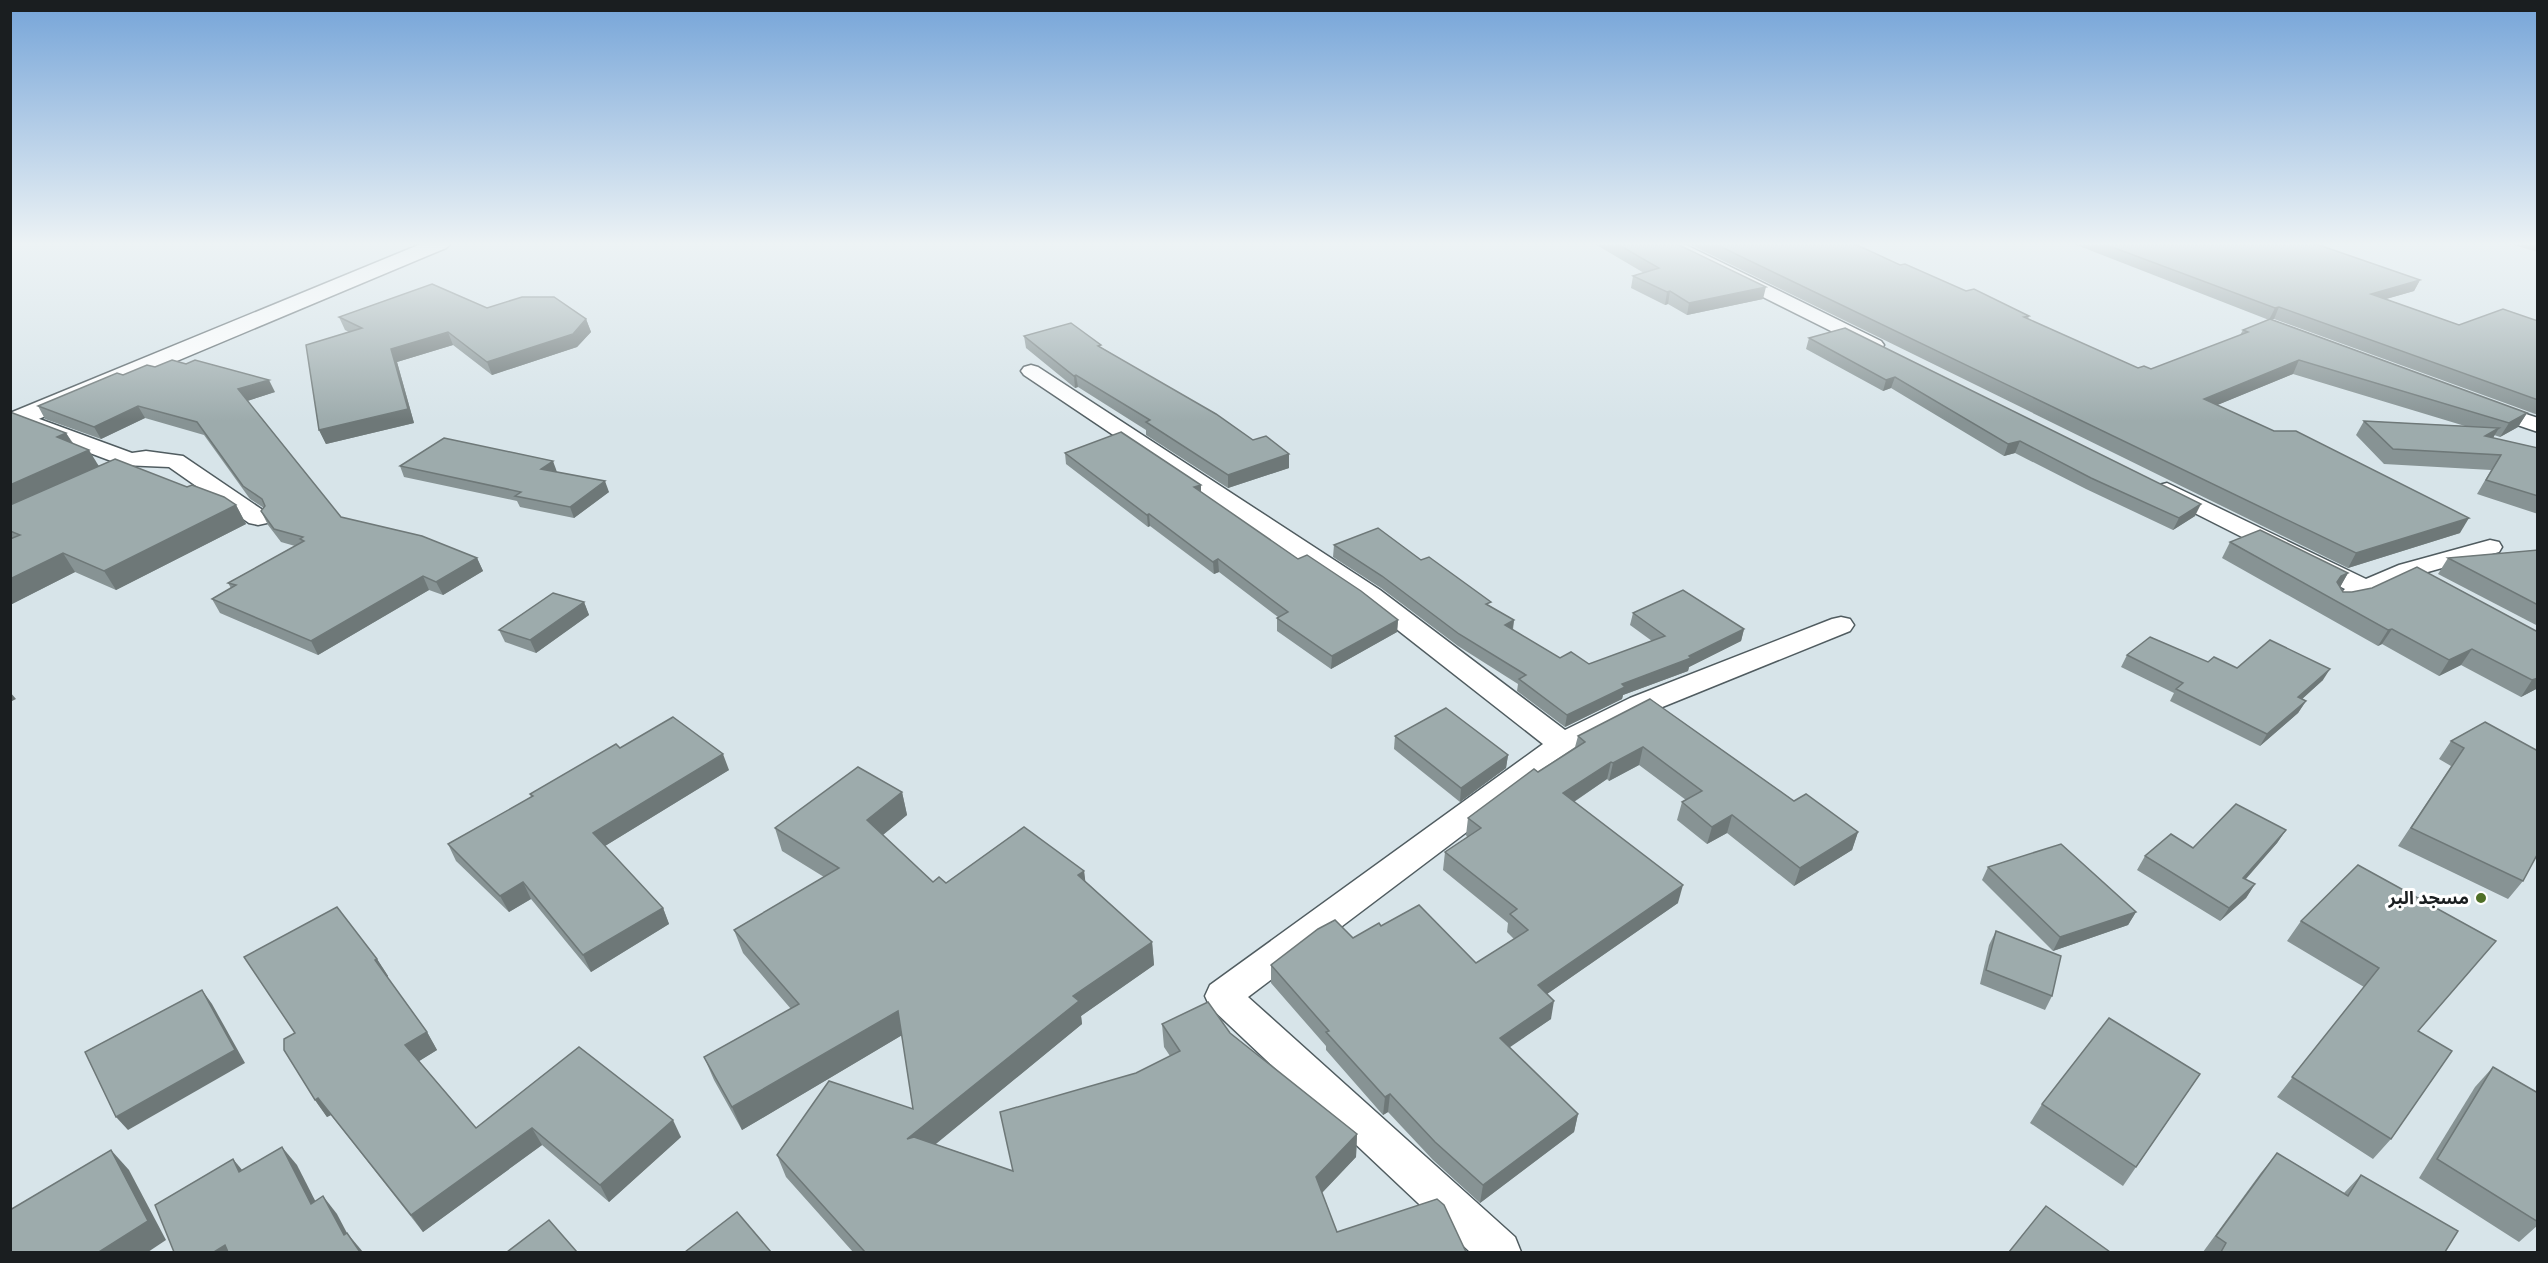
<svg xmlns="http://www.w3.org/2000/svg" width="2548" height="1263" font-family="Inter,'Noto Sans Arabic',sans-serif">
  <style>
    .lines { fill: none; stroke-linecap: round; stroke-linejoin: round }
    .minor-casing { stroke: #505c60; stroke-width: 3 }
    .secondary-casing { stroke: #505c60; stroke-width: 3 }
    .minor { fill: #fff; fill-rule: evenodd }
    .secondary { fill: #fff; fill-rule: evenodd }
    .wall { fill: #879394 }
    .shaded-wall { fill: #6e7878 }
    .building { fill: #9dabac; stroke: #6e7878; stroke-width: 1.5 }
    .poi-dot { fill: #4f7027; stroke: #fff; stroke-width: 2 }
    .labels { text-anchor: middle; stroke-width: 6; stroke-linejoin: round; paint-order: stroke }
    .near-poi-label { font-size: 18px; font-weight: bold; fill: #1a1e20; stroke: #fff; text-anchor: end }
  </style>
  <rect width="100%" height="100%" fill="#d7e4e9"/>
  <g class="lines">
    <defs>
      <g id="minor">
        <polygon points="1663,244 1684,244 1881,341 1884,345 1881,349 1867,349 1665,248"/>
        <polygon points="1031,365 1038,367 1380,590 1565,730 1630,698 1832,619 1841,617 1850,619 1854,625 1850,631 1650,712 1574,751 1248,997 1515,1237 1521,1252 1470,1252 1210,1007 1205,996 1210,985 1543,744 1362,602 1024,375 1021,371 1024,367"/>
        <polygon points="2487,401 2538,418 2538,432 2479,412 2476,407 2479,402"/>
        <polygon points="34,417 132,453 146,451 183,456 267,513 270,518 267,523 258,525 249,523 169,467 122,465 26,429 23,424 26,419"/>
        <polygon points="2167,483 2366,579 2399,565 2490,540 2499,542 2502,547 2499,552 2417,575 2379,592 2377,596 2352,603 2343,601 2339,595 2345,589 2159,495 2155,490 2159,485"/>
      </g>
      <polygon id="secondary" points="421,244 450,244 446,248 10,431 10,413"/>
    </defs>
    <!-- minor casing -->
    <use href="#minor" class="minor-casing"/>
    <!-- secondary casing -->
    <use href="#secondary" class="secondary-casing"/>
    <!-- minor -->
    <use href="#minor" class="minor"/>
    <!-- secondary -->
    <use href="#secondary" class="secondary"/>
  </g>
  <!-- wall -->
  <g class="wall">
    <polygon points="1595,244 1677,244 1763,299 1687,315 1668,304 1665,305 1631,288 1633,276 1644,273"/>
    <polygon points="1689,244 1855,244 1900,265 2029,316 2028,319 2138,368 2151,369 2240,335 2243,330 2269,320 2074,244 2316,244 2420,280 2414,291 2386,299 2459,325 2538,321 2538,415 2274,319 2271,319 2527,413 2518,427 2500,437 2494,435 2493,438 2538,448 2538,514 2477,494 2491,470 2384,464 2356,435 2364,421 2465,426 2293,374 2217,405 2460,533 2348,568"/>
    <polygon points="2510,244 2538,244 2538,252"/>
    <polygon points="487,308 586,319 591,332 577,347 492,375 453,345 397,362 414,423 326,444 319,430 349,332 345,330 339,317"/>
    <polygon points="1845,328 2195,516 2173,530 2086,489 2015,453 2004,456 1891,388 1883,391 1806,349 1809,338"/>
    <polygon points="1024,336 1101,347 1253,440 1289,454 1289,468 1228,488 1146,435 1146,430 1078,387 1075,388 1026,348"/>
    <polygon points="155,367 275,392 247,401 341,517 477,558 483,571 443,595 429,590 318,655 220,613 212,599 231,588 228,583 295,546 281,542 268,525 261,511 264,508 250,499 204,435 145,418 101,439 45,419 38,406 123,375"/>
    <polygon points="10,412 66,433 73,443 99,466 187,487 236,505 246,524 116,590 75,572 10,605"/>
    <polygon points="1065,453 1201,493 1298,559 1398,620 1397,632 1331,669 1277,631 1277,618 1278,617 1219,572 1214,574 1150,526 1148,527 1066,464"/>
    <polygon points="400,466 557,472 609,492 574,518 520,507 517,501 404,477"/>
    <polygon points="2230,542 2348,573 2340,587 2343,592 2538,632 2538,688 2521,697 2461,665 2439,676 2382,644 2378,646 2222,558"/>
    <polygon points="1334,545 1421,560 1491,607 1514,620 1513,630 1560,658 1589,664 1652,641 1630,625 1633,613 1744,629 1741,641 1689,667 1688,671 1623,695 1622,699 1565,727 1517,691 1518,684 1458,646 1381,588 1333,557"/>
    <polygon points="2538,550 2538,626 2438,574 2448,558"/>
    <polygon points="584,602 589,615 536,653 505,642 499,630"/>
    <polygon points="2127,655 2208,662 2237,668 2323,680 2302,699 2306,701 2298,713 2260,746 2170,701 2174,693 2121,667"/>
    <polygon points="1650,699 1794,801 1858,832 1852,850 1794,886 1727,833 1707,844 1677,820 1682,802 1686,800 1639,765 1609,781 1607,779 1574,802 1678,903 1547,994 1551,1019 1509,1047 1578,1114 1574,1132 1480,1203 1433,1160 1388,1112 1383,1115 1326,1050 1326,1046 1271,983 1271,965 1353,938 1381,926 1476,963 1514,939 1507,932 1508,923 1443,870 1445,852 1467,837 1466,835 1468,818 1575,747 1578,736"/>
    <polygon points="1395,736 1508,755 1506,768 1460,802 1394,749"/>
    <polygon points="2451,741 2538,751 2523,881 2508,899 2398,846 2451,766 2439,759"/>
    <polygon points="620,748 729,770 605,846 663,908 669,924 591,972 531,899 509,912 456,861 448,844 531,797 530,794"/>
    <polygon points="902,792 907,815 883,835 933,882 946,883 1084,871 1085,881 1152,942 1154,965 1081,1016 1082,1024 935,1144 1013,1171 1136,1073 1170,1056 1164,1047 1162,1024 1230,1033 1357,1134 1356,1157 1322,1193 1337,1232 1466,1252 853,1252 786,1177 777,1155 913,1109 902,1035 742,1130 714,1080 704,1057 791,1009 743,953 734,930 824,877 782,851 775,828"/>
    <polygon points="2286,830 2277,843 2246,879 2255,884 2246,898 2220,921 2137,870 2145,856"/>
    <polygon points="2358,865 2419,1031 2391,1139 2373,1159 2277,1097 2364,987 2287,941 2301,921"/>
    <polygon points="1988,867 2136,912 2128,925 2053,951 1982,880"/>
    <polygon points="1996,931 2052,996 2045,1010 1980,984 1989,945"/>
    <polygon points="377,959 388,976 387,977 427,1032 437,1050 419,1061 476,1128 579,1047 681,1137 609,1202 542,1145 423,1232 331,1115 327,1117 315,1100 295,1033"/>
    <polygon points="2493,1067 2538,1093 2538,1225 2519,1242 2419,1178 2475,1087"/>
    <polygon points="2200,1074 2123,1186 2030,1123 2042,1104"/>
    <polygon points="2277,1153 2344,1193 2361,1175 2445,1252 2203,1252 2260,1174"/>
  </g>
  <!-- shaded-wall -->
  <g class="shaded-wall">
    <polygon points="2420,280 2414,291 2365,305 2371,294"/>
    <polygon points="1766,287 1763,299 1687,315 1689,303"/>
    <polygon points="1670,291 1668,304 1665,305 1667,292"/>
    <polygon points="2279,307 2274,319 2269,320 2275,308"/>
    <polygon points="586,319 591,332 577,347 492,375 487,362"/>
    <polygon points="448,332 453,345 397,362 414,423 326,444 319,430 391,349"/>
    <polygon points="2299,360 2293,374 2198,413 2204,399"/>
    <polygon points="1076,375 1078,387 1075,388 1074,376"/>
    <polygon points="1895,377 1891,388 1883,391 1886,380"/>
    <polygon points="269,380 275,392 244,402 238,389"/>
    <polygon points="138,406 145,418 101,439 94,427"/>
    <polygon points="2527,413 2518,427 2500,437 2509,423"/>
    <polygon points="2499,428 2490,443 2485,436"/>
    <polygon points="66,433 77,451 57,437"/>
    <polygon points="2020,441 2015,453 2004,456 2008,444"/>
    <polygon points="89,450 100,468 10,509 10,485"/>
    <polygon points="1289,454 1289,468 1228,488 1228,475"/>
    <polygon points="553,461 557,472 541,469"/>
    <polygon points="605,481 609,492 574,518 570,507"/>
    <polygon points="1201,485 1201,497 1194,487"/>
    <polygon points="2201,504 2195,516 2173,530 2179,518"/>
    <polygon points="236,505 246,524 116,590 104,571"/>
    <polygon points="1149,514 1150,526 1148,527 1147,515"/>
    <polygon points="2469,518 2460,533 2348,568 2356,553"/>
    <polygon points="63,553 75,572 10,605 10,579"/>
    <polygon points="477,558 483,571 443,595 436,582"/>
    <polygon points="1218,559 1219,572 1214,574 1213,562"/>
    <polygon points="2348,573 2339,589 2332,592 2328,598 2341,576"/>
    <polygon points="423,576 429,590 318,655 311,641"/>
    <polygon points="584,602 589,615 536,653 530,640"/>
    <polygon points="1398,620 1397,632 1331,669 1332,656"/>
    <polygon points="1514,620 1512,632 1505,625"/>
    <polygon points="1744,629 1741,641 1689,667 1688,671 1623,695 1622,699 1565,727 1567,715 1622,684 1689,656"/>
    <polygon points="2392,629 2382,644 2378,646 2388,630"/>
    <polygon points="2472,649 2461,665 2439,676 2449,660"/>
    <polygon points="2330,669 2323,680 2291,709 2298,697"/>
    <polygon points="2538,678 2538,688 2521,697 2532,680"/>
    <polygon points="10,692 16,699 10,702"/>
    <polygon points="2306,701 2298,713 2260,746 2267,734"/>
    <polygon points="1643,747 1639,765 1609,781 1613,763"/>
    <polygon points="723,754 729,770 600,849 593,833"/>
    <polygon points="1508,755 1506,768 1460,802 1461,788"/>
    <polygon points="1611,762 1607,779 1560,811 1563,793"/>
    <polygon points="902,792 907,815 873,843 867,820"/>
    <polygon points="1732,815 1727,833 1707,844 1712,827"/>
    <polygon points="2286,830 2277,843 2235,891 2243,878"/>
    <polygon points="1858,832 1852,850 1794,886 1800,868"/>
    <polygon points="1084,871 1087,894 1078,875"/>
    <polygon points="523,882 531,899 509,912 500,896"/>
    <polygon points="2255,884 2246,898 2220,921 2229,908"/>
    <polygon points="1683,885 1678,903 1534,1003 1538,985"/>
    <polygon points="663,908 669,924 591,972 583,955"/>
    <polygon points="2136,912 2128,925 2053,951 2060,937"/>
    <polygon points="1152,942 1154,965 1081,1016 1082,1024 914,1162 907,1139 1073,996"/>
    <polygon points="377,959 388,976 386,978 375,960"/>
    <polygon points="202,990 212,1004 245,1063 128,1130 116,1117"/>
    <polygon points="1554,1001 1551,1019 1497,1056 1500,1038"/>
    <polygon points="898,1011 904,1034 742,1130 732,1107"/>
    <polygon points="427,1032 437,1050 416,1063 405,1045"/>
    <polygon points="1390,1094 1388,1112 1383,1115 1385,1097"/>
    <polygon points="318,1098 331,1115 327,1117 315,1100"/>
    <polygon points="1578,1114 1574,1132 1480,1203 1483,1185"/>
    <polygon points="673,1120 681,1137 609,1202 600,1185"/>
    <polygon points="532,1128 542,1145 423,1232 411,1215"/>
    <polygon points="1357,1134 1356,1157 1315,1200 1316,1177"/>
    <polygon points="282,1147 297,1165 326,1222 311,1204"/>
    <polygon points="111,1150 129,1170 166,1240 148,1252 99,1252"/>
    <polygon points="233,1159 248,1177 239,1172"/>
    <polygon points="323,1196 337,1214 357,1252 344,1235"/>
    <polygon points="347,1233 363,1252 360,1252"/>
    <polygon points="225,1245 232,1252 214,1252"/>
  </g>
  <!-- building -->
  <g class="building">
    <polygon points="1617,244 1677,244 1766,287 1689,303 1670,291 1667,292 1633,276 1659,268"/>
    <polygon points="1715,244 1855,244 1900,265 1905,264 1966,291 1974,289 2029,316 2024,317 2138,368 2144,366 2151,369 2248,332 2243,330 2270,319 2527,413 2509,423 2299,360 2204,399 2274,431 2296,431 2469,518 2356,553"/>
    <polygon points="2104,244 2316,244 2420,280 2371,294 2459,325 2503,309 2538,321 2538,400 2279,307 2275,308"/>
    <polygon points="432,284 487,308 522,297 554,297 586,319 573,334 487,362 448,332 391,349 408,409 319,430 306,345 362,328 339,317"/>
    <polygon points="1071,323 1101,345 1098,346 1216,414 1253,440 1266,436 1289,454 1228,475 1146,422 1150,420 1076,375 1074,376 1024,336"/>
    <polygon points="1845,328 2201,504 2179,518 2091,478 2020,441 2008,444 1895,377 1886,380 1809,338"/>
    <polygon points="172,360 186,364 195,360 269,380 238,389 341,517 422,536 477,558 436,582 423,576 311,641 212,599 236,585 228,583 304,541 300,539 303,537 274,529 261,511 265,506 262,499 243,486 197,422 138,406 94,427 38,406 117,373 123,375 147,365 155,367"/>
    <polygon points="10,412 66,433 57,437 89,450 10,485"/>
    <polygon points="2364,421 2499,428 2485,436 2538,448 2538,496 2486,480 2501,455 2393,449"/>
    <polygon points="1121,432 1201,485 1194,487 1298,559 1307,555 1361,591 1398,620 1332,656 1277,618 1288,612 1218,559 1213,562 1149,514 1147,515 1065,453"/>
    <polygon points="444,438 553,461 541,469 605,481 570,507 515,496 521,492 400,466"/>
    <polygon points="115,459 187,487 192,485 224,497 236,505 104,571 63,553 10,579 10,539 20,535 10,531 10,505"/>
    <polygon points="1378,528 1421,560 1429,557 1491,602 1486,604 1514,620 1505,625 1560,658 1571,652 1589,664 1665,636 1633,613 1683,590 1744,629 1689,656 1691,658 1622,684 1625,687 1567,715 1519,679 1526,675 1459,634 1382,576 1334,545"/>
    <polygon points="2260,530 2348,573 2341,576 2337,582 2343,592 2352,592 2372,588 2417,567 2538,632 2538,678 2532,680 2472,649 2449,660 2392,629 2388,630 2230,542"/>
    <polygon points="2538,550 2538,605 2448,558"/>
    <polygon points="553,593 584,602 530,640 499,630"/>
    <polygon points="2150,637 2208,662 2214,657 2237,668 2270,640 2330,669 2298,697 2306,701 2267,734 2176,689 2183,683 2127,655"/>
    <polygon points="1650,699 1794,801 1806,794 1858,832 1800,868 1732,815 1712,827 1682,802 1702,791 1643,747 1613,763 1611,762 1563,793 1683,885 1538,985 1554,1001 1500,1038 1578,1114 1483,1185 1435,1142 1390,1094 1385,1097 1326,1032 1329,1031 1271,965 1318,929 1335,920 1353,938 1379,923 1381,926 1419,905 1476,963 1528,930 1510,914 1517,909 1445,852 1481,828 1468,818 1534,769 1538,772 1585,742 1578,736"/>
    <polygon points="1446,708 1508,755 1461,788 1395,736"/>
    <polygon points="673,717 723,754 593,833 663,908 583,955 523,882 500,896 448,844 533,796 530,794 616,744 620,748"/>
    <polygon points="2485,722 2538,751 2538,853 2523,881 2411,828 2464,748 2451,741"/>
    <polygon points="858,767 902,792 867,820 933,882 939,877 946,883 1024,827 1084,871 1078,875 1152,942 1073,996 1079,1001 907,1139 914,1137 1013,1171 1000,1112 1136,1073 1180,1051 1162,1024 1208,1002 1230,1033 1357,1134 1316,1177 1337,1232 1437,1199 1444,1205 1466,1252 865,1252 777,1155 829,1081 913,1109 898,1011 732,1107 704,1057 799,1004 734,930 839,868 775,828"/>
    <polygon points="2236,804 2286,830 2243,878 2255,884 2229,908 2145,856 2171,834 2193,848"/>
    <polygon points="2061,844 2136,912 2060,937 1988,867"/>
    <polygon points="2358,865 2496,941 2418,1031 2452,1051 2391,1139 2292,1077 2379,968 2301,921"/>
    <polygon points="337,907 377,959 375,960 427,1032 405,1045 476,1128 579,1047 673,1120 600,1185 532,1128 411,1215 318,1098 315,1100 284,1050 284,1039 295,1033 244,957"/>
    <polygon points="1996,931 2061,956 2052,996 1986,970"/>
    <polygon points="202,990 235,1050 116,1117 85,1052"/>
    <polygon points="2109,1018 2200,1074 2136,1167 2042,1104"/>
    <polygon points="2493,1067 2538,1093 2538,1222 2437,1159"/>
    <polygon points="282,1147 311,1204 323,1196 344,1235 347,1233 360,1252 228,1252 225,1245 214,1252 174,1252 155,1205 233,1159 239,1172"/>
    <polygon points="111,1150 148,1221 99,1252 10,1252 10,1210"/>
    <polygon points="2277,1153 2348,1196 2361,1175 2458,1231 2445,1252 2221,1252 2226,1243 2216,1236"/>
    <polygon points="2046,1206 2110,1252 2009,1252"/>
    <polygon points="737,1212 771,1252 685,1252"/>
    <polygon points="549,1220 577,1252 507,1252"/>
  </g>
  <!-- sky -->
  <linearGradient id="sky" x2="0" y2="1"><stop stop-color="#75a4d8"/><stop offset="0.58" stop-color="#edf3f5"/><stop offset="1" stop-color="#edf3f5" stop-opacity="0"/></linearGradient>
  <rect width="2548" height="421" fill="url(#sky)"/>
  <!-- markers -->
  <circle class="poi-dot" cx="2481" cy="898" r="6"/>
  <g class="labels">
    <!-- near-poi labels -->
    <g class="near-poi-label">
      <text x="2469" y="904">مسجد البر</text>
    </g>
  </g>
  <!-- border -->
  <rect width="2548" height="1263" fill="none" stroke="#1a1e20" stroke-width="24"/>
</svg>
